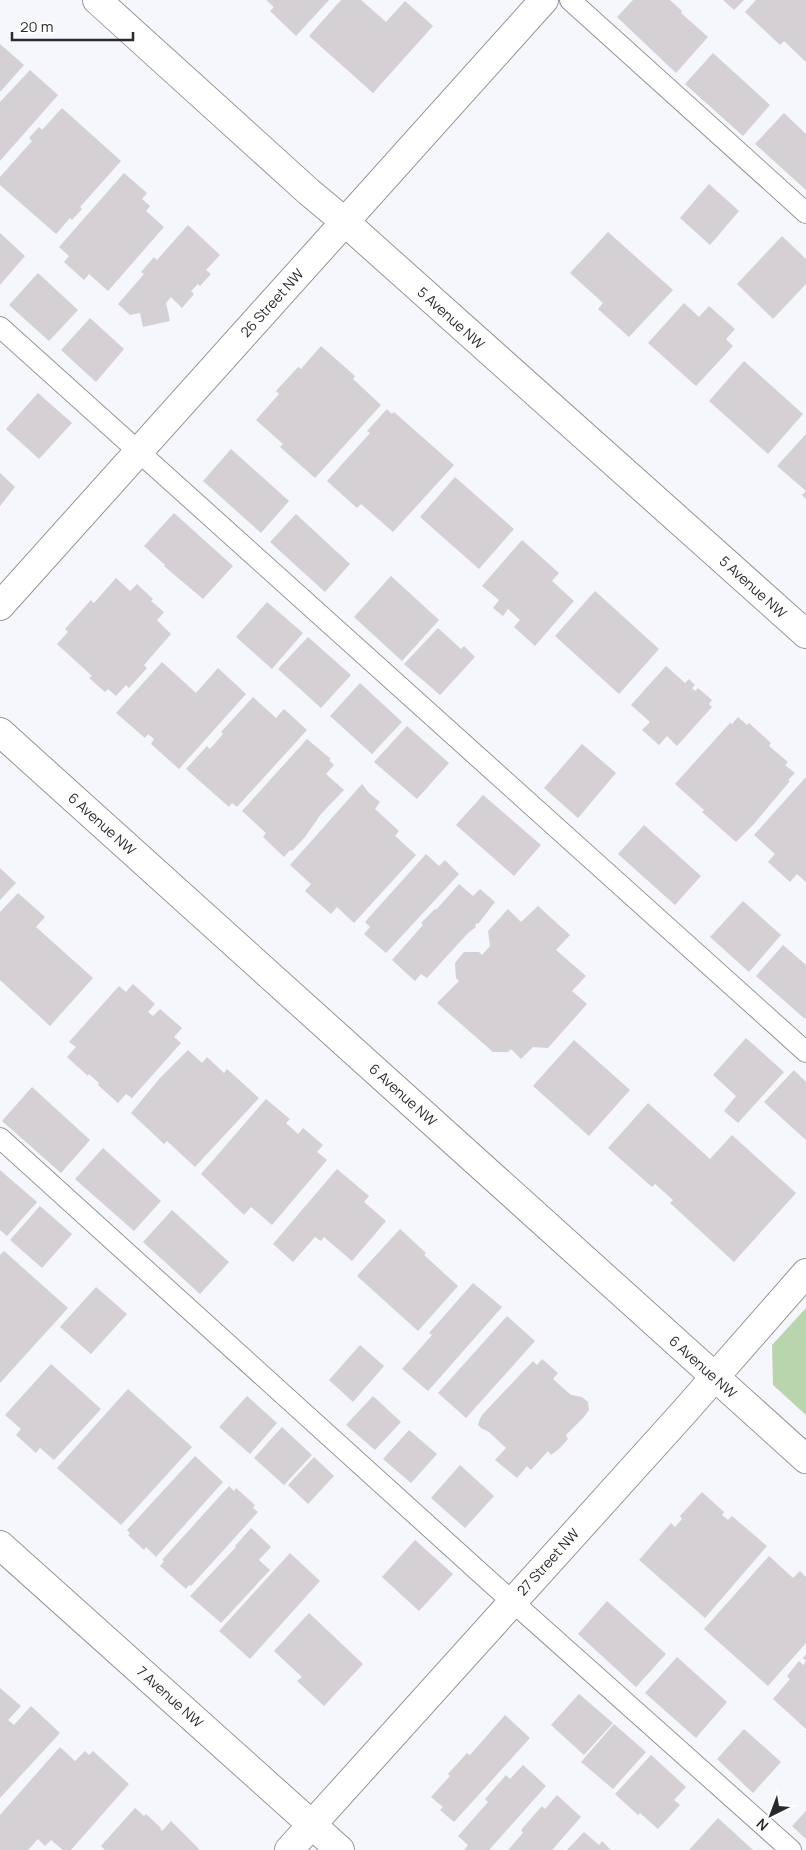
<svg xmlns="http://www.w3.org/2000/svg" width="806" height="1850" font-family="Manrope,sans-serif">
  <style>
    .green { fill: #b9d5ad }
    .building { fill: #d4d0d4 }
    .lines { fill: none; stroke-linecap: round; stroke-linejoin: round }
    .service-casing { stroke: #95969b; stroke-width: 22 }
    .minor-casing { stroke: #95969b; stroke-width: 30 }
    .service { stroke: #fff; stroke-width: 20 }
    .minor { stroke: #fff; stroke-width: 28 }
    .labels { text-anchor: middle; stroke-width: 5; stroke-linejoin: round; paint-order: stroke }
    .street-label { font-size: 14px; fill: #292a2c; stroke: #fff }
  </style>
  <rect width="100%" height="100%" fill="#f5f7fc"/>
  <!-- green -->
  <polygon class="green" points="806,1308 806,1415 773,1385 772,1345"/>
  <!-- building -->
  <g class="building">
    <polygon points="266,0 329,0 296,36 270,11 274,7"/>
    <polygon points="341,0 361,0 386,22 405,1 433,26 373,93 309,36"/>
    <polygon points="633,0 670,0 682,11 681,13 708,37 676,73 617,17"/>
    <polygon points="723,0 744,0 734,10"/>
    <polygon points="756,0 806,0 806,62 784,41 780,45 745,12"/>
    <polygon points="0,44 24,65 0,92"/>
    <polygon points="713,53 770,105 743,136 685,84"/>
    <polygon points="30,70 58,95 0,161 0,102"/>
    <polygon points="62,108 121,161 80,207 82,209 72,220 70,218 56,234 0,185 0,177 32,141 29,138 39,127 42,130"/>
    <polygon points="784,113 806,134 806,190 755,144"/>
    <polygon points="124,173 147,193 142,199 150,206 146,211 164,227 108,291 89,274 84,280 64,262 69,256 59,247"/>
    <polygon points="709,184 739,211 710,245 680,218"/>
    <polygon points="188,225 220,255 206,270 211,274 200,286 198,284 191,291 194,294 182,308 171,297 166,303 170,321 143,327 140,313 130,315 118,304 144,274 141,272 154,257 157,260"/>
    <polygon points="608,232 673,290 629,337 598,309 603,303 570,273"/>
    <polygon points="0,233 25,256 0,285"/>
    <polygon points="782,236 806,259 806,284 773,319 737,284"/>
    <polygon points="38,273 78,310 49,341 9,305"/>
    <polygon points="684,303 699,317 709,306 735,329 726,339 733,346 696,386 648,343"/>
    <polygon points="90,318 124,349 96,382 61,350"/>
    <polygon points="321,346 355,376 353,379 381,405 315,478 280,447 283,444 256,420 279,394 276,391 298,367 301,369"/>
    <polygon points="744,361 803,414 768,454 709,401"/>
    <polygon points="38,393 72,423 39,459 6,429"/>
    <polygon points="387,409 392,414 394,412 454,465 393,532 361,504 357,508 327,481 370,433 367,431"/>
    <polygon points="806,434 806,499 802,495 806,491 777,466"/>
    <polygon points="231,449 289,501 261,533 203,481"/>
    <polygon points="0,473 15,487 0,506"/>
    <polygon points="455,477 514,529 479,569 420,517"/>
    <polygon points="174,513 233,566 203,599 164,566 165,565 144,546"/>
    <polygon points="296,514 350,564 325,592 270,542"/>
    <polygon points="522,540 559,573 552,581 574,601 535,646 514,627 520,620 508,609 503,616 493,608 499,600 482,586"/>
    <polygon points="391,576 439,620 402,661 354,617"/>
    <polygon points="116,578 130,591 137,584 153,599 151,601 164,612 157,620 171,634 144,665 147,668 129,688 126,685 116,696 108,689 105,692 89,678 92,676 57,644 68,632 65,629 91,600 94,603"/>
    <polygon points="595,591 659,649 619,694 555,636"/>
    <polygon points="267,602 303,633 272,669 236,637"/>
    <polygon points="438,628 461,649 464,646 475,657 440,695 404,664"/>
    <polygon points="308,637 351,675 321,708 278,669"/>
    <polygon points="162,662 196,693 218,668 246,694 179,769 151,744 154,739 148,734 145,738 116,713"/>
    <polygon points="666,666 685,683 689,679 695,685 692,688 695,691 698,688 712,700 709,704 712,707 677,746 667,736 659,745 642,730 650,722 631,705"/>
    <polygon points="360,683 402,722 372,754 330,716"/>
    <polygon points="253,697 276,718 284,709 307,730 237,807 232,803 229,807 186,769 207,746 210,749 223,734 221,732"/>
    <polygon points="738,717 747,725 749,723 771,743 769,746 788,762 785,765 795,773 788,780 790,781 753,825 736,842 702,812 704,810 675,784 730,723 732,724"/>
    <polygon points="407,726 449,763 417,799 374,762"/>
    <polygon points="307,739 331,759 329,760 334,765 326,774 344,790 321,814 305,837 292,851 290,850 284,857 263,837 266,833 242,811"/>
    <polygon points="582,744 616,773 578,818 544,788"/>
    <polygon points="806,777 806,882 797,874 790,882 768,862 775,854 754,835"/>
    <polygon points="362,784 369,793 380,802 375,809 399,831 395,836 416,855 354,923 337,907 331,914 305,891 311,884 290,865"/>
    <polygon points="483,795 541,845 514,876 456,825"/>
    <polygon points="644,825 701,876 675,905 618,854"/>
    <polygon points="426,854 439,866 445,860 459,874 386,953 364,934 370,927 365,922"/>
    <polygon points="0,868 16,883 0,900"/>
    <polygon points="459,884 473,896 480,889 495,902 478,924 477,923 475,925 476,927 468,933 427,978 421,974 415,981 392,960 423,925 421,923 435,909 436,910"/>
    <polygon points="18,893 45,917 36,927 93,978 50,1026 0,980 0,912"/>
    <polygon points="743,901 781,935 749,972 710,937"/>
    <polygon points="538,906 570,935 556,950 586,976 572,991 587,1004 548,1048 533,1047 521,1059 511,1049 508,1052 493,1052 437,1003 459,981 456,978 455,963 464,952 479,952 482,955 490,946 488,931 508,909 521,922"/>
    <polygon points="783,945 806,965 806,1018 805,1019 756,976"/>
    <polygon points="133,984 155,1004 148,1012 153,1016 160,1009 182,1028 174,1037 181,1043 132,1098 126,1094 118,1103 98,1085 99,1083 89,1074 88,1076 67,1057 76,1047 69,1042 119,986 126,992"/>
    <polygon points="746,1038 784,1072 738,1123 724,1111 736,1096 713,1075"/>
    <polygon points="574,1040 630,1090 589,1136 533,1086"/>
    <polygon points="188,1050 202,1063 207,1057 224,1073 227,1069 259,1098 195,1167 167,1141 164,1144 131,1113 160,1078"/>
    <polygon points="794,1070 806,1082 806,1140 764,1102"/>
    <polygon points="32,1087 90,1140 61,1173 2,1121"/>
    <polygon points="266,1099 290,1119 286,1123 298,1134 303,1128 323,1145 317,1152 327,1160 272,1225 251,1207 244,1215 201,1174"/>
    <polygon points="648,1103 710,1159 732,1135 796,1193 734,1262 670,1203 673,1200 655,1184 652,1187 608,1148"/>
    <polygon points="103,1148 161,1201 134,1231 75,1179"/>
    <polygon points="337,1169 369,1196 364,1202 386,1221 352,1261 324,1237 321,1241 315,1237 293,1262 273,1244"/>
    <polygon points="0,1170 37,1202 7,1236 0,1230"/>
    <polygon points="40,1206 72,1234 42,1268 10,1240"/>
    <polygon points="172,1210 229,1262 200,1294 143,1242"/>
    <polygon points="400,1229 426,1253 424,1255 458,1286 418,1331 357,1276"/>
    <polygon points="4,1251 68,1308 0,1383 0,1255"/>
    <polygon points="473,1283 502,1307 428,1391 402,1369 432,1335 429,1333"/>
    <polygon points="96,1287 127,1314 91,1354 60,1327"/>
    <polygon points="507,1316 535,1341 466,1418 438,1393"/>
    <polygon points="360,1345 384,1366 353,1402 329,1380"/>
    <polygon points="542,1359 558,1373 553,1379 571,1395 582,1397 588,1402 589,1410 584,1417 566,1435 568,1439 560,1448 551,1455 548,1451 531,1470 527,1466 517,1478 495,1460 506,1448 489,1432 481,1428 478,1425 479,1421 482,1415 533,1361 537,1365"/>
    <polygon points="51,1364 101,1409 54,1460 40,1448 36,1453 16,1435 21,1429 5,1415"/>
    <polygon points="128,1389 192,1447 121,1525 57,1468"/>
    <polygon points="247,1396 277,1423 250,1454 219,1427"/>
    <polygon points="373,1396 401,1422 375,1450 346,1425"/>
    <polygon points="282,1427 312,1455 284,1485 254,1458"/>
    <polygon points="409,1430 437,1454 411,1483 383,1459"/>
    <polygon points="195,1456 223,1482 156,1557 146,1547 144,1550 128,1535 130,1533 127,1530"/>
    <polygon points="314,1457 334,1476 308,1504 288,1485"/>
    <polygon points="460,1465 494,1496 465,1528 431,1498"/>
    <polygon points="229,1486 234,1491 236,1488 255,1505 253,1508 258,1512 191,1586 189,1585 186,1589 160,1566 164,1561 162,1560"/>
    <polygon points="702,1492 724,1512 722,1515 728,1520 732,1516 767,1546 705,1618 639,1560 671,1523 675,1527 682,1519 680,1516"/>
    <polygon points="251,1528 271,1547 259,1560 270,1570 221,1623 190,1596 236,1547 235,1546"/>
    <polygon points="415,1540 453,1574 419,1611 382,1577"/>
    <polygon points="290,1553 320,1581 250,1659 219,1631"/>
    <polygon points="769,1556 793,1578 800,1571 806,1577 806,1643 768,1686 704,1629"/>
    <polygon points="607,1601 666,1654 636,1687 578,1634"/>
    <polygon points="309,1613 363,1664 324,1706 297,1681 302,1677 274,1651"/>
    <polygon points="806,1654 806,1729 773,1699 790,1679 787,1676 799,1661 803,1665 806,1661 803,1658"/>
    <polygon points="677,1657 727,1702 696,1738 645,1693"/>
    <polygon points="0,1688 21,1706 8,1720 14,1725 31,1706 60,1733 0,1798"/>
    <polygon points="579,1694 613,1723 584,1755 551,1725"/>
    <polygon points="505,1715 530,1738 454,1822 440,1810 443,1807 431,1797 450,1776 448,1774 467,1753 470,1755"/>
    <polygon points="614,1724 646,1752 613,1789 581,1762"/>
    <polygon points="744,1729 781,1762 753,1793 717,1759"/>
    <polygon points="60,1747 75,1761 85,1751 89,1755 93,1751 129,1784 71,1850 63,1850 51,1840 45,1846 38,1839 28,1850 0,1850 0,1815"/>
    <polygon points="651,1755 686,1787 674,1800 680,1805 658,1829 640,1813 638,1815 615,1794"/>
    <polygon points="523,1765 546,1786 489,1850 464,1850 468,1845 458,1836 488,1802 485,1799 506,1775 510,1779"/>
    <polygon points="557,1795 581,1817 552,1850 508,1850 523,1833 521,1830 542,1806 545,1809"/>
    <polygon points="135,1808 144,1816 146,1814 161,1828 160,1829 162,1831 171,1821 199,1849 198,1850 105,1850 101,1846"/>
    <polygon points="806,1811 806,1839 792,1826"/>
    <polygon points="718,1818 753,1850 689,1850"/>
    <polygon points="584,1832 599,1845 602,1841 611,1850 567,1850"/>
  </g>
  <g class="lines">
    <defs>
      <g id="service">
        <polyline points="570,0 806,213"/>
        <polyline points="0,327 806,1052"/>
        <polyline points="0,1138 487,1579 791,1850"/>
      </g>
      <g id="minor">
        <polyline points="97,0 309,192 345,222 806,634"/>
        <polyline points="0,606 544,0"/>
        <polyline points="0,732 806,1459"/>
        <polyline points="0,1545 340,1850"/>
        <polyline points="289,1850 685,1411 806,1273"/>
      </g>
    </defs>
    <!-- service casing -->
    <use href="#service" class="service-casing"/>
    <!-- minor casing -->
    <use href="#minor" class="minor-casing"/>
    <!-- service -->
    <use href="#service" class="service"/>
    <!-- minor -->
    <use href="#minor" class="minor"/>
  </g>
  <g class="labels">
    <!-- street labels -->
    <g class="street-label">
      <text transform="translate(272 303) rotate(-48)" y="5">26 Street NW</text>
      <text transform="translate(451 318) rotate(42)" y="5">5 Avenue NW</text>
      <text transform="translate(753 587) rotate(42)" y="5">5 Avenue NW</text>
      <text transform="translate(102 824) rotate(42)" y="5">6 Avenue NW</text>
      <text transform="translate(403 1095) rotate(42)" y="5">6 Avenue NW</text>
      <text transform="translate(703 1367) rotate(42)" y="5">6 Avenue NW</text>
      <text transform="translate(548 1562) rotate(-48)" y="5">27 Street NW</text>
      <text transform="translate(170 1697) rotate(42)" y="5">7 Avenue NW</text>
    </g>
  </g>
  <!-- north arrow -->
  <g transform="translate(771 1815) rotate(222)" stroke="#ffffff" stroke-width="4" paint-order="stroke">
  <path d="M0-4L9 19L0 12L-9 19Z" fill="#292a2c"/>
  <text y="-8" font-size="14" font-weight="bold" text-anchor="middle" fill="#292a2c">N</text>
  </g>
  <!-- scale -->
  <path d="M12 32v8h121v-8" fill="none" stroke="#292a2c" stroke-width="2.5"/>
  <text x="20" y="32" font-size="15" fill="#292a2c" stroke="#ffffff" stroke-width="4" paint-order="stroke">20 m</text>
</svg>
